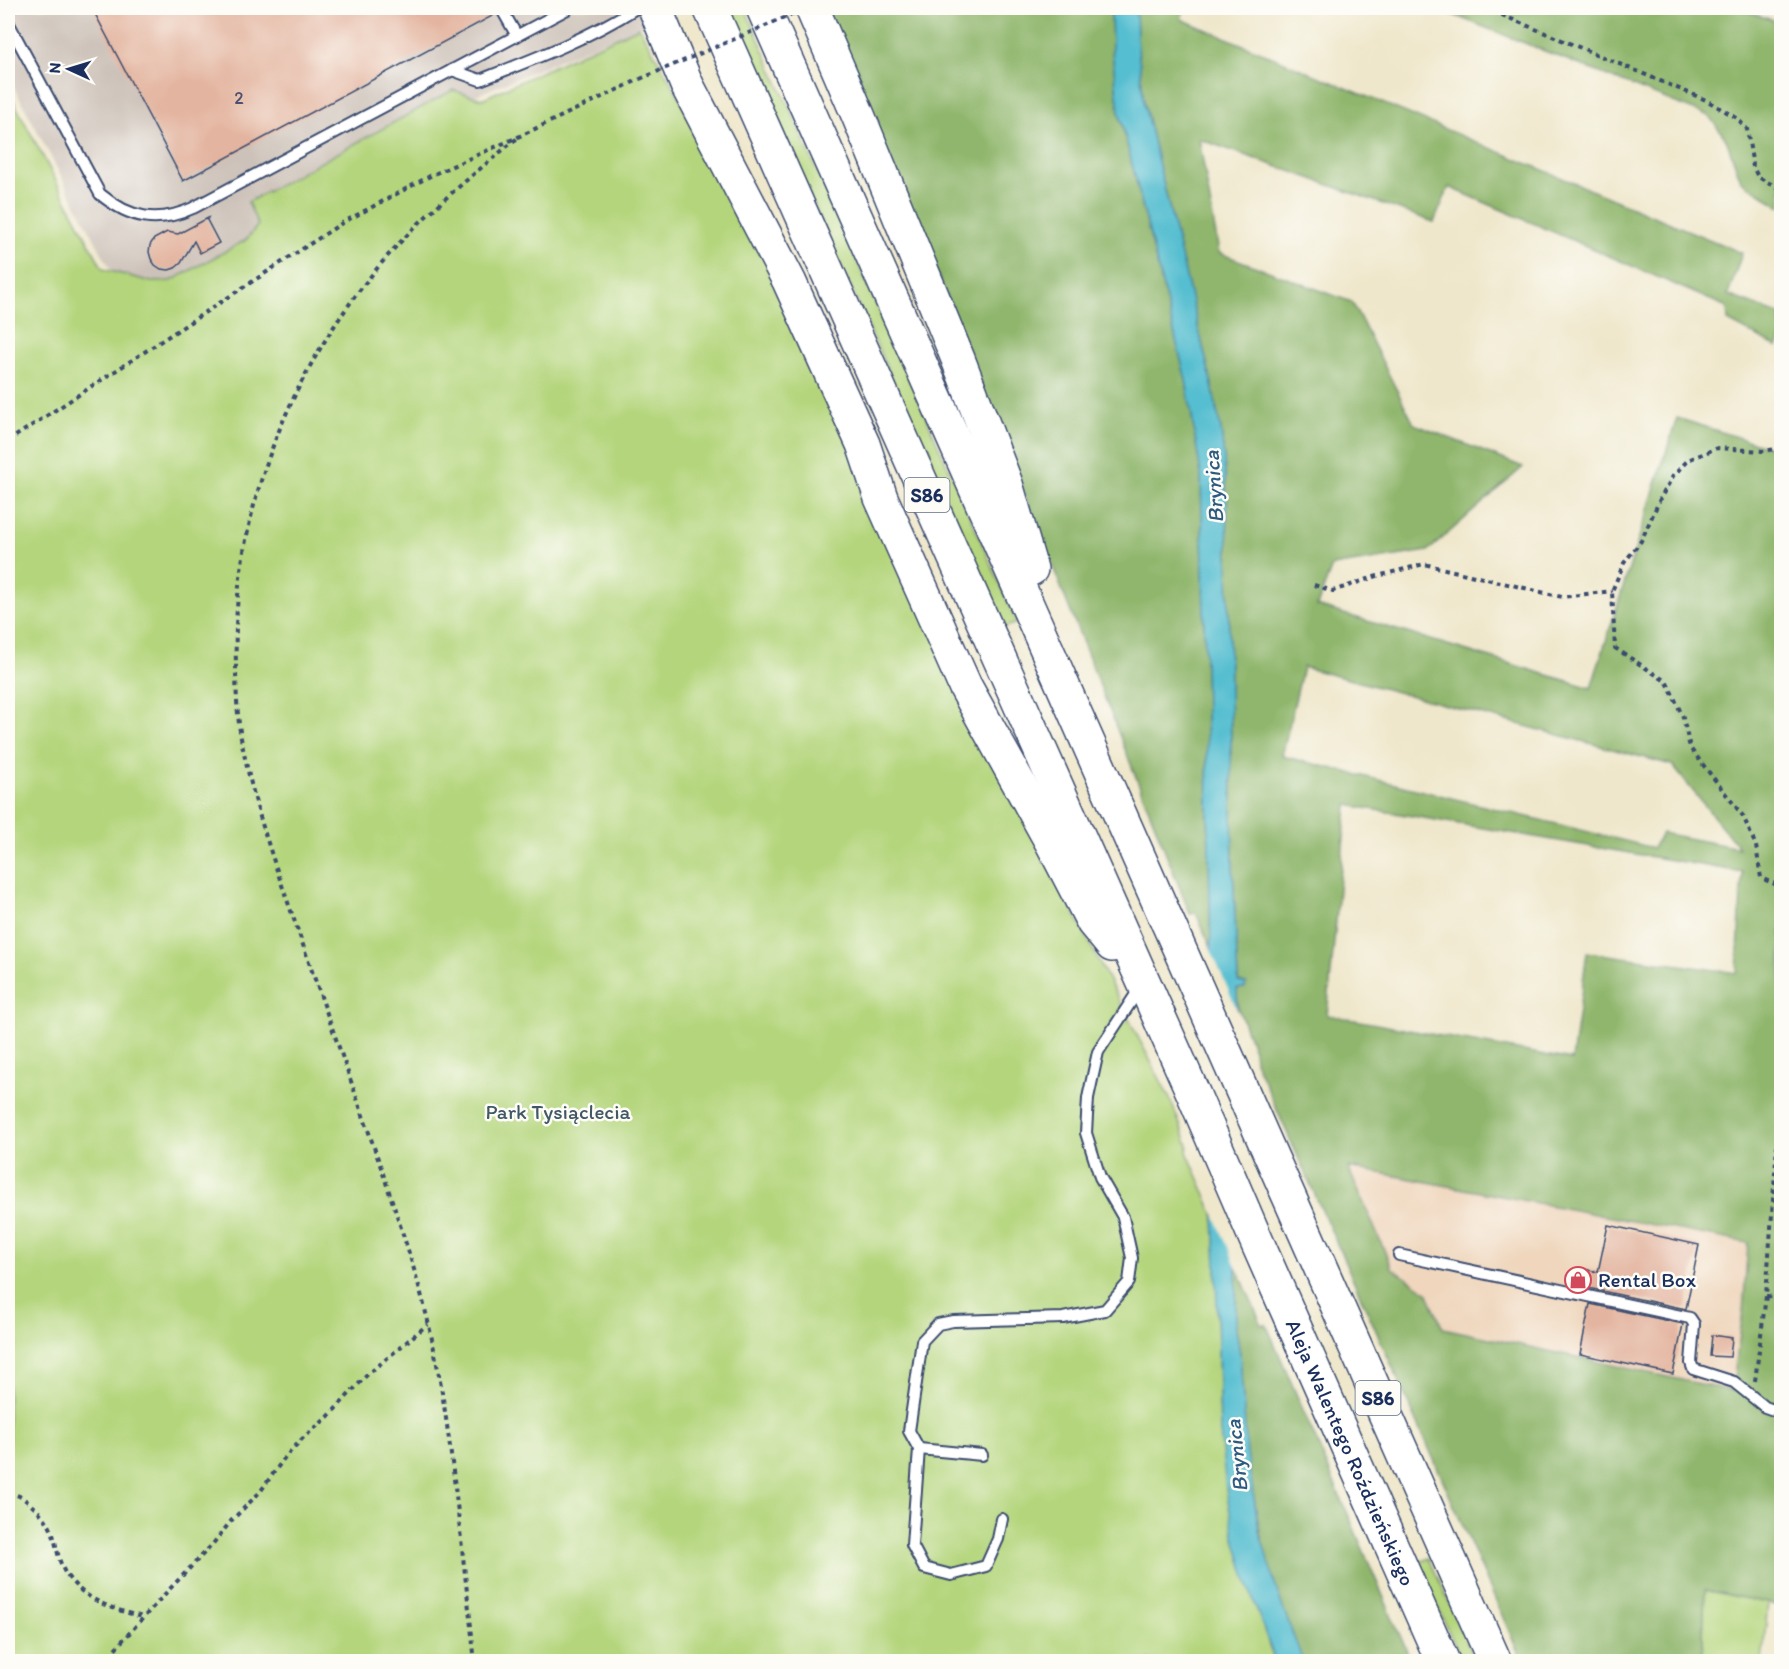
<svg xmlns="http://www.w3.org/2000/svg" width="1789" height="1669" font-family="Itim,sans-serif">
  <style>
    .built { fill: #efd6bc }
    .industrial { fill: #cdc2b9 }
    .green { fill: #b4d57c; stroke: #68826d; stroke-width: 1.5 }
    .forest { fill: #8fb66c; stroke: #557265; stroke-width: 1.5; fill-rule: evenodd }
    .water { fill: #54bed0; stroke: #387697; stroke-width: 1.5 }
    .pier { fill: #efe7cb }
    .building { fill: #e3b49f }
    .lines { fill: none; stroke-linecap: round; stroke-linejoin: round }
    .service-casing { stroke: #3b4b6e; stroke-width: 14 }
    .motorway-casing { stroke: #3b4b6e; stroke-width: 36 }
    .path { stroke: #3b4b6e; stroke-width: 4; stroke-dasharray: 4.5 4.5; stroke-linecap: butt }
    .service { stroke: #fff; stroke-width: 10 }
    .motorway { stroke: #fff; stroke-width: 33 }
    .path-bridge { stroke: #3b4b6e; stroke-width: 4; stroke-dasharray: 4.5 4.5; stroke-linecap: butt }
    .labels { text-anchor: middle; stroke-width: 5; stroke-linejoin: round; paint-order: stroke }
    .number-label { font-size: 18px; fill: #4d506e }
    .shield { fill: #fdfcf7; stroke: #5f6c8c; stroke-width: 1.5 }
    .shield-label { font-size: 20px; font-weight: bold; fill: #1b2f5e }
    .park-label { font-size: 21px; fill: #415866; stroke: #fdfcf7 }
    .poi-label { font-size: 21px; fill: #1b2f5e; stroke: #fdfcf7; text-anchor: start }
    .street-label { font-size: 21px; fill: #1b2f5e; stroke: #fdfcf7 }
    .water-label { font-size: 22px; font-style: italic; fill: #2c5a80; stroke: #fdfcf7 }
  </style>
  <rect width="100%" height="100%" fill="#fdfcf7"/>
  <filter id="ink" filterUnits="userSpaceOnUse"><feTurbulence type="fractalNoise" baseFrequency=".0167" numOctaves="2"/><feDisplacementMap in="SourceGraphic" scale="12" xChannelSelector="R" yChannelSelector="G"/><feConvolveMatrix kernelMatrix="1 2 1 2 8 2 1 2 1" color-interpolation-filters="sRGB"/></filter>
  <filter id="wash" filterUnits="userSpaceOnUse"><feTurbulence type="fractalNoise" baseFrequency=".008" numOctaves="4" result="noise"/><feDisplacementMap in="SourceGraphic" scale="24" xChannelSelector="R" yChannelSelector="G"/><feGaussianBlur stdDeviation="1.35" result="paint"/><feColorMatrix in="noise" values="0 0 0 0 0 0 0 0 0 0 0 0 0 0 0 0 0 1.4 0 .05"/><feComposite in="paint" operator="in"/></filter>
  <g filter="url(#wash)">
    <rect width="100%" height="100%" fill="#efe7cb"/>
    <!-- built -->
    <polygon class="built" points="1347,1167 1749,1244 1743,1312 1732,1392 1443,1328 1427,1292 1392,1268"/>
    <!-- industrial -->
    <polygon class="industrial" points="8,8 643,8 650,22 365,142 319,200 139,323 8,76"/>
    <!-- green -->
    <g class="green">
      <polygon points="726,8 745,8 1017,623 1003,628"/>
      <polygon points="639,27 684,105 760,248 1023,814 1170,1099 1188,1145 1187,1152 1214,1214 1216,1267 1220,1432 1269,1647 1275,1661 8,1661 8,91 103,269 152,282 171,281 246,240 258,225 248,202 453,90 482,99"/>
      <polygon points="1429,1558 1475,1661 1462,1661 1418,1563"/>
      <polygon points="1705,1590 1768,1603 1762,1661 1702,1662"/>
    </g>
    <!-- forest -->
    <g class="forest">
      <polygon points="825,8 1111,8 1112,51 1119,112 1186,380 1201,474 1211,948 1196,913 1190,914 918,225"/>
      <path d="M1136,8H1185L1181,19L1742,253L1728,295L1781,315V339L1777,347L1728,321L1727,307L1449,187L1434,222L1199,139L1219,253L1352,302L1414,424L1523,467L1428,551L1332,566L1317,606L1591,688L1677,418L1781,451V1606L1705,1590L1702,1661H1522L1434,1460L1255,1061L1254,1050L1238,1008L1237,989L1246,984L1238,982L1233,868L1227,504L1224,459L1221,430L1211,380L1144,103L1137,39ZM1303,667L1672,765L1739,848L1662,833L1653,848L1282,756ZM1347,805L1742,872L1737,973L1587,952L1572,1060L1327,1015ZM1348,1167L1748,1243L1743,1312L1732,1391L1443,1328L1427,1292L1392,1268Z"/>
      <polygon points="1436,8 1737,8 1781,23 1781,207 1741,181 1726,139 1709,116"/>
      <polygon points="1236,1266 1262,1325 1266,1324 1411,1661 1303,1661 1288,1624 1263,1547 1250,1477 1244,1428 1240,1354 1236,1329"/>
    </g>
    <!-- water -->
    <polygon class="water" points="1111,8 1136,8 1137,39 1144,103 1211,380 1221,430 1224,459 1227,504 1233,868 1238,982 1246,984 1245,988 1237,989 1236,1329 1240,1354 1247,1453 1259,1530 1279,1597 1303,1661 1275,1661 1249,1588 1234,1535 1226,1489 1220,1432 1216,1267 1214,1214 1211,948 1201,474 1186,380 1119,112 1112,51"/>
    <!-- pier -->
    <polygon class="pier" points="1207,941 1241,1019 1239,1273 1211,1207"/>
    <g id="blocks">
      <!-- building -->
      <g class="building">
        <polygon points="92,8 494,8 496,14 183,181"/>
        <polygon points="208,218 207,220 219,243 200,253 194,241 181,263 175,268 169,270 161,269 155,265 151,259 149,252 150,245 154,239 167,232 178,234"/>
        <polygon points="1608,1225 1699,1245 1686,1309 1574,1285 1578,1268 1598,1272"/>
        <polygon points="1590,1304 1683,1324 1673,1374 1580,1354"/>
        <polygon points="1712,1335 1732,1338 1730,1357 1710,1356"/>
      </g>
    </g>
  </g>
  <g filter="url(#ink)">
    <use href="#blocks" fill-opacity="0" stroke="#3b4b6e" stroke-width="1.5"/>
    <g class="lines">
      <defs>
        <g id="service">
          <polyline points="501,8 517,36"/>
          <path d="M8,22L100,194C130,219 158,224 193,208L569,8"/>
          <path d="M452,70L480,80C534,59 587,39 636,8"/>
          <polyline points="1399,1255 1690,1318 1694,1324 1691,1363 1693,1369 1734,1382 1765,1407 1782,1413"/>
          <polyline points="919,1449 982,1455"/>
          <polyline points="1002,1519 998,1539 986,1566 951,1575 924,1568 912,1545 919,1449 909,1431 922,1341 938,1324 953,1321 1063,1318 1105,1310 1129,1282 1132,1258 1123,1217 1100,1177 1086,1133 1088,1098 1098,1052 1140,988"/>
        </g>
        <g id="motorway">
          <polyline points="655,8 687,85 789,281 863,444 881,498 965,686 1052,843 1093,922 1112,945"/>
          <path id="s1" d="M710,8L1193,1093L1257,1242L1443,1662"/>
          <polyline points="763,8 1495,1662"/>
          <polyline points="812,8 858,115 958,359 1006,484 1031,569"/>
        </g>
      </defs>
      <!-- service casing -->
      <use href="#service" class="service-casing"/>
      <!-- motorway casing -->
      <use href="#motorway" class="motorway-casing"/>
      <!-- path -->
      <g class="path">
        <polyline points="1485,8 1706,100 1737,118 1747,129 1753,167 1758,177 1782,190"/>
        <polyline points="8,441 342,223 432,175 520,136 640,79"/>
        <polyline points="1782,448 1763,451 1717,448 1688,460 1673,476 1660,499 1641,541 1624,563 1612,591 1615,648 1667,682 1683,717 1690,748 1743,816 1756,846 1761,878 1777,885 1782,886"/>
        <polyline points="1314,585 1333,591 1374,577 1424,564 1562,597 1612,591"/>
        <polyline points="1766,1296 1782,1297"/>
        <polyline points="1755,1381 1766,1296 1782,1077"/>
        <path d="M8,1493C19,1495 23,1497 31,1505C38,1511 45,1517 49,1525C58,1542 56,1561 68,1577C86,1601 115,1610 143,1617"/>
        <polyline points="103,1662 164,1595 212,1545 231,1521 260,1492 285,1457 304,1437 328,1417 367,1375 428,1324"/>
        <path d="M475,1662C469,1609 463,1557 457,1504C448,1427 438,1350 416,1276C382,1164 341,1055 303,945C279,877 254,809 241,738C237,714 236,688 236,664C231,518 286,377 379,266C420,217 470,177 520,136"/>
      </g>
      <!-- service -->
      <use href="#service" class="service"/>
      <!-- motorway -->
      <use href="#motorway" class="motorway"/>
      <!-- path-bridge -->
      <polyline class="path-bridge" points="640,79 808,8"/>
    </g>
  </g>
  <!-- icons -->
  <defs>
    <symbol id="shop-ring" viewBox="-11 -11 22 22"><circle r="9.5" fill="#fdfcf7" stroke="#d1495b" stroke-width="1.5"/><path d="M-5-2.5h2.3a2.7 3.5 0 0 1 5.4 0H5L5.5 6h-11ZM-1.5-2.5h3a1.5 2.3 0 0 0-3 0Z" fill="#d1495b"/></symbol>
  </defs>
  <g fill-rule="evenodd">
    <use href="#shop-ring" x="1563" y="1265" width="30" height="30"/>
  </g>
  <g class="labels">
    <!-- number labels -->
    <g class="number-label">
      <text x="239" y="104">2</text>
    </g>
    <!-- shield labels -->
    <g class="shield">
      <rect x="904.5" y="478" width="45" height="34" rx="4.5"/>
      <rect x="1355.5" y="1381" width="45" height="34" rx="4.5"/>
    </g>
    <g class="shield-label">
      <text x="927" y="502">S86</text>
      <text x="1378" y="1405">S86</text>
    </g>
    <!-- park labels -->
    <g class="park-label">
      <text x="558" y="1119">Park Tysiąclecia</text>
    </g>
    <!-- poi labels -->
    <g class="poi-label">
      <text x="1598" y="1287">Rental Box</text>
    </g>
    <!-- street labels -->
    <g class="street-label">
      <text dy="7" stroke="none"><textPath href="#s1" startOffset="1580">Aleja Walentego Roździeńskiego</textPath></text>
    </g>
    <!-- water labels -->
    <g class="water-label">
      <text transform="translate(1213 487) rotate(-94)" y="8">Brynica</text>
      <text transform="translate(1236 1456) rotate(-96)" y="8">Brynica</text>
    </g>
  </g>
  <!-- margin -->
  <rect width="1789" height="1669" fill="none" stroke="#fdfcf7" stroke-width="30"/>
  <!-- north arrow -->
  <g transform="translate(69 69) rotate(274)" stroke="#fdfcf7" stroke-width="4.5" paint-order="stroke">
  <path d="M0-4.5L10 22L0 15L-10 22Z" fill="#1b2f5e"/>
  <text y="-9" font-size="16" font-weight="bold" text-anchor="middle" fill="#1b2f5e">N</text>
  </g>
</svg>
